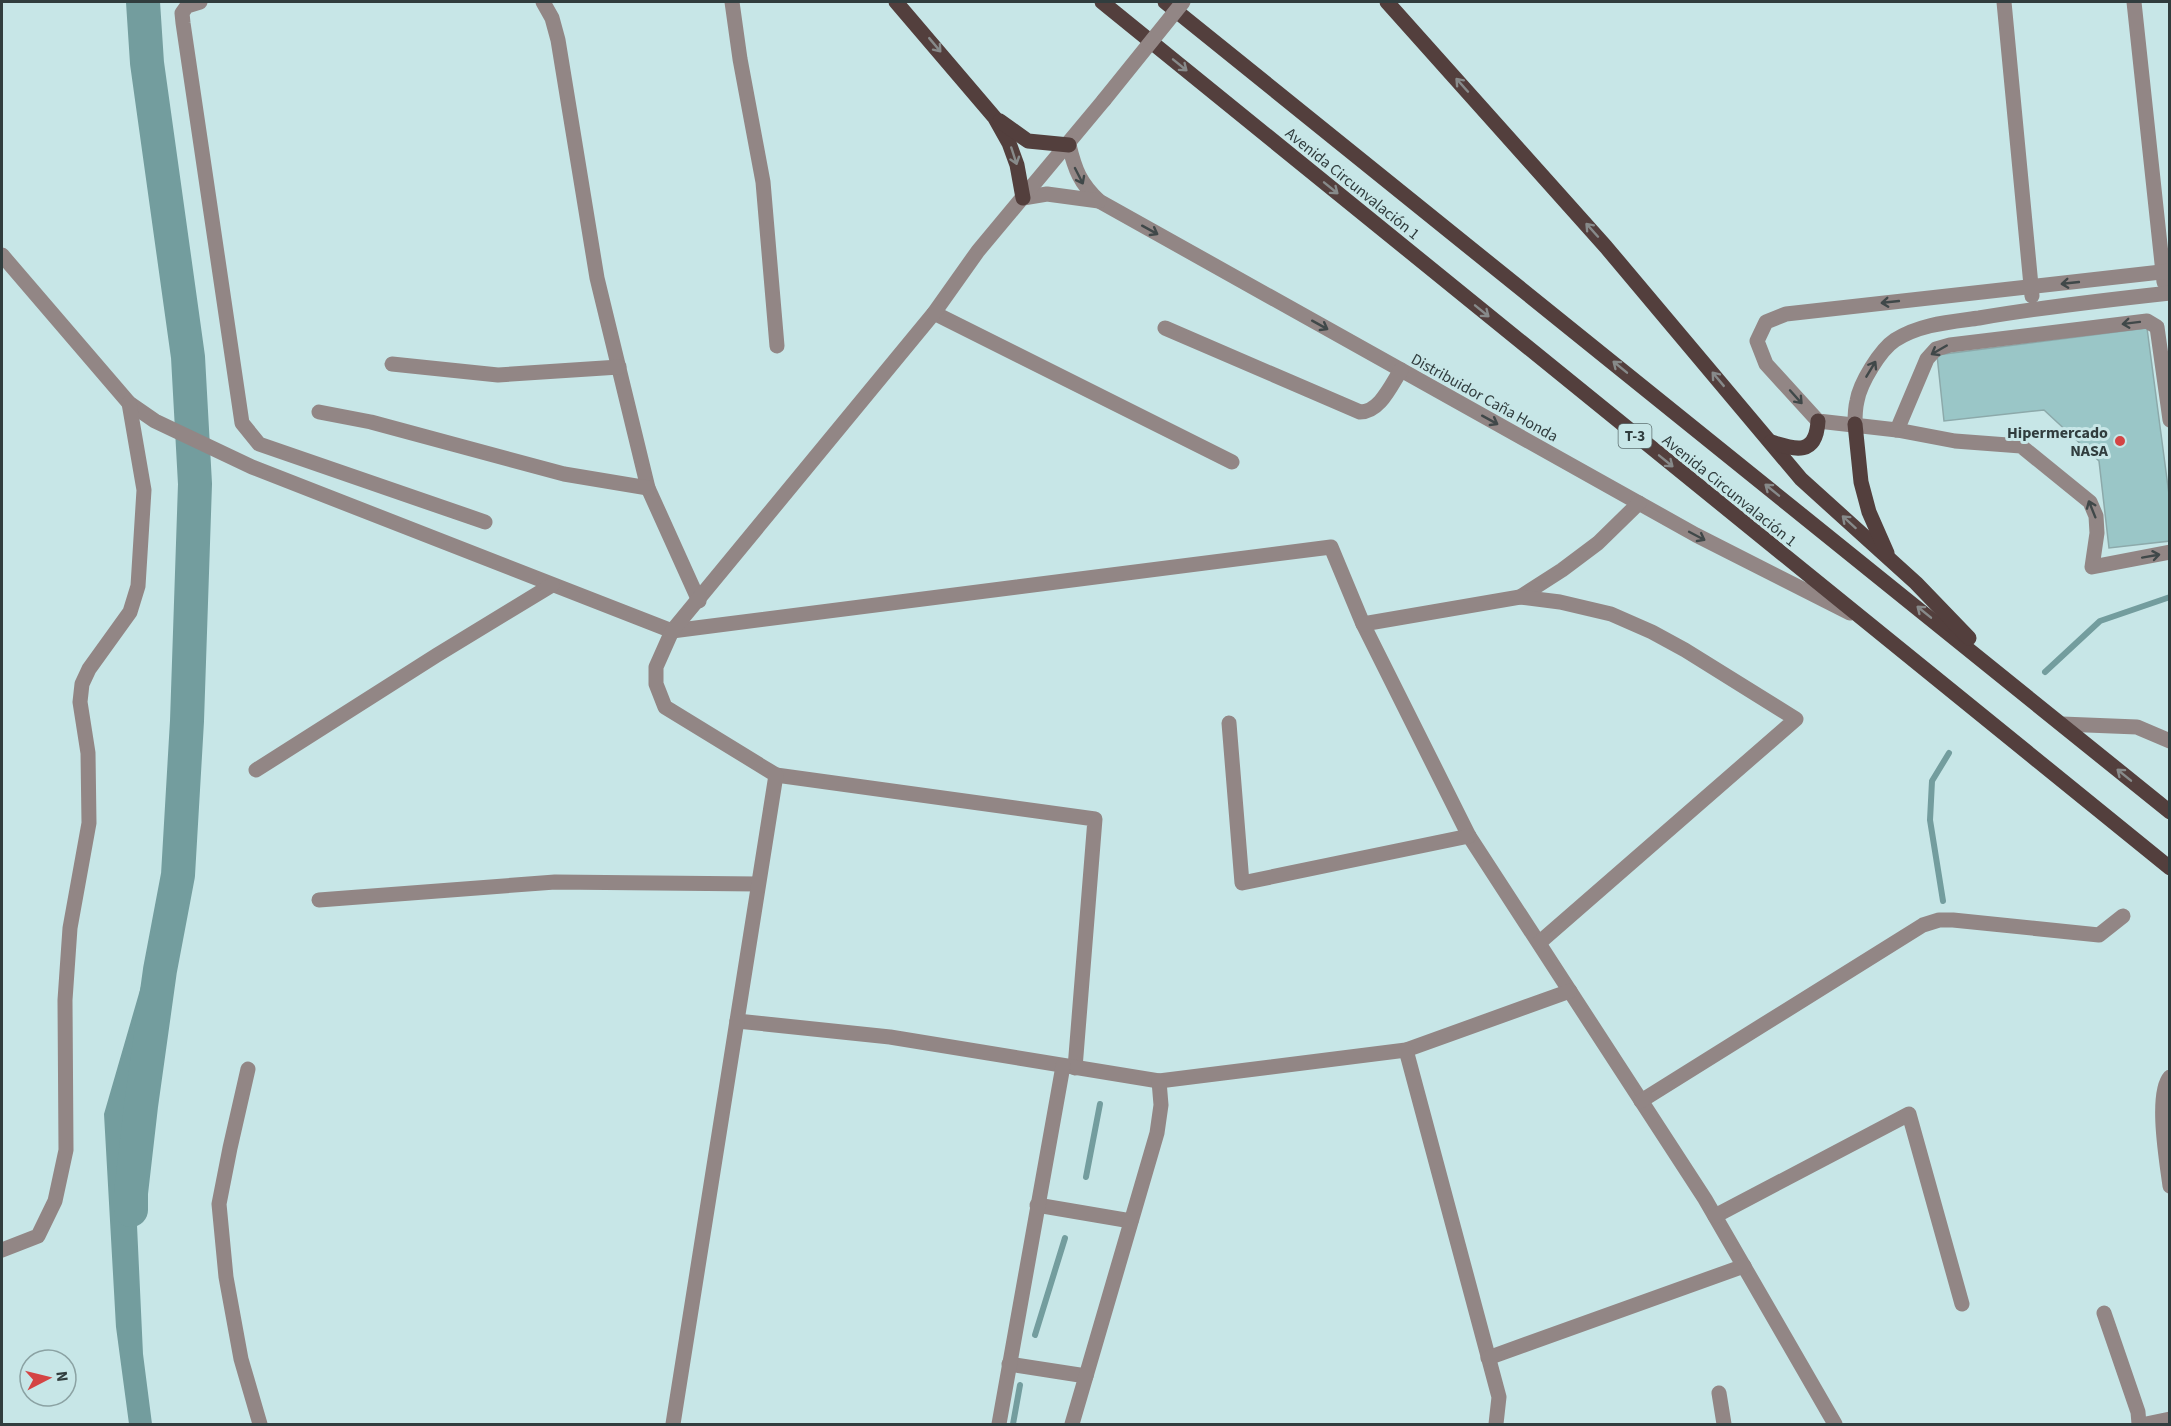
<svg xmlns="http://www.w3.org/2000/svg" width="2171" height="1426" font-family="'Source Sans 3',sans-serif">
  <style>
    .water { fill: #739d9e }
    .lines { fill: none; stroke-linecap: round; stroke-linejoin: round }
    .stream { stroke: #739d9e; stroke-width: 6 }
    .river { stroke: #739d9e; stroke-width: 34 }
    .building { fill: #9ac6c7; stroke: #8ca9aa; stroke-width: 1.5 }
    .minor { stroke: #928685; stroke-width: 15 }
    .major { stroke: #533f3d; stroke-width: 15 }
    .minor-bridge { stroke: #928685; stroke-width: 15 }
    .oneway { stroke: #878a8a }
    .oneway2 { stroke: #404849 }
    .poi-dot { fill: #d44444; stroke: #c7e6e7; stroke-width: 2 }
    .labels { text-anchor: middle; stroke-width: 6; stroke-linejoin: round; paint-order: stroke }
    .shield { fill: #c7e6e7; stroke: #5e7071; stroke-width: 1.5 }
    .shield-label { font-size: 15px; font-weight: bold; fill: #313d3e }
    .street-label { font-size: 16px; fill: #313d3e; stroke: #c7e6e7 }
    .poi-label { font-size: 16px; font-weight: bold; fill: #313d3e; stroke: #c7e6e7; text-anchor: end }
  </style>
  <rect width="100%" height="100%" fill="#c7e6e7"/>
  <!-- water -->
  <polygon class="water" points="160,921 132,1118 143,1354 152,1424 129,1424 116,1327 104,1114"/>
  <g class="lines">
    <!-- stream -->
    <g class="stream">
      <polyline points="2045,672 2100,621 2170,597"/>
      <polyline points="1943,901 1930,820 1932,781 1949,753"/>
      <polyline points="1086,1177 1100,1104"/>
      <polyline points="1035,1335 1065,1238"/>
      <polyline points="1013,1424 1020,1385"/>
    </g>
    <!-- river -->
    <polyline class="river" points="131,1210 131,1193 141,1106 160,970 178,875 187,721 195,484 188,357 147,63 143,2"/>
  </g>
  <!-- building -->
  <polygon class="building" points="2147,328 2170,502 2170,541 2109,548 2099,461 2044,410 1944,421 1937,355"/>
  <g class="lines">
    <!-- minor -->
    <g class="minor">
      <polyline points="200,2 187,6 182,13 183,23 242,423 259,444 485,522"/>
      <polyline points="543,2 552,18 558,40 597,278 648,488 699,601"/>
      <polyline points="732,2 740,59 763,182 777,346"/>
      <polyline points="2004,2 2032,296"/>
      <polyline points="2134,2 2164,282"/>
      <path d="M1069,145C1075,170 1080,183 1099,201L1696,535L1850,613"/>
      <polyline points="1023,198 1047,194 1099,201"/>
      <polyline points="2,255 129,403 155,421 252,467 672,631 1331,547 1363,624 1469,836 1705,1199 1835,1424"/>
      <polyline points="2170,271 1786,314 1766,322 1757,341 1766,364 1818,421 1897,430 1955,441 2021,446 2090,502 2096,516 2097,533 2092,567 2170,552"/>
      <polyline points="934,313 1232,462"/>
      <path d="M1165,328L1360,412C1380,412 1391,385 1401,370"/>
      <polyline points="392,364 498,375 619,367"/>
      <polyline points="319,412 371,422 564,474 648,488"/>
      <path d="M1855,424C1855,417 1855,409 1857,401C1860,383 1880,350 1895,340C1920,324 1950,322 1979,318C2042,307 2106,300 2170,293"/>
      <polyline points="1897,430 1927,359 1936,349 1950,345 2147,321 2157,327 2170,420"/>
      <polyline points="1520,597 1562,570 1598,543 1639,503"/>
      <polyline points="1363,624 1520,597 1560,602 1611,614 1652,632 1685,650 1796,719 1540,942"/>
      <polyline points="1229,723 1242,883 1469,836"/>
      <polyline points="2062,724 2137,727 2170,741"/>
      <polyline points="256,770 437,655 552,585"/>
      <polyline points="776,775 1095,819 1075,1068"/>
      <polyline points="319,900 555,882 758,884"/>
      <polyline points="737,1021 890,1037 1159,1081 1406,1050 1570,991"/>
      <polyline points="1406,1050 1499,1397 1496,1424"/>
      <polyline points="248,1069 230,1148 219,1204 226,1277 241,1359 260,1424"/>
      <path d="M2170,1077C2155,1094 2167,1163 2170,1186"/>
      <polyline points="1641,1101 1923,925 1939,920 1953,920 2099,935 2123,916"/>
      <polyline points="1037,1205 1131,1221"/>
      <polyline points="1715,1216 1909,1114 1962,1304"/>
      <polyline points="2,1250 38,1236 55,1201 66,1150 65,1000 70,928 89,823 88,753 80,702 82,684 89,669 130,612 138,586 144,490 129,403"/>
      <polyline points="2104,1313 2138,1412 2139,1424"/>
      <polyline points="1488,1358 1744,1266"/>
      <polyline points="1009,1364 1086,1376"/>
      <polyline points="1719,1393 1724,1424"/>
      <polyline points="673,1424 776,775 665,707 656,684 656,667 672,631 934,313 978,251 1104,100"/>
      <polyline points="999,1424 1063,1066"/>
      <polyline points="1072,1424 1157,1133 1161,1105 1159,1081"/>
      <polyline points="2146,1424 2170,1419"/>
    </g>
    <!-- major -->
    <g class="major">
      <polyline points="896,2 995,118 1009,143 1017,165 1023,198"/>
      <polyline points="1102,2 2170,868"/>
      <polyline points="1165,2 2170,812"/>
      <polyline points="1387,2 1606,247 1801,479 1916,583 1969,638"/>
      <polyline points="1000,121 1028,141 1069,145"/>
      <polyline points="1855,424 1861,482 1869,512 1887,553"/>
      <path d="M1771,442C1796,450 1816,456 1818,421"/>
    </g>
    <!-- minor-bridge -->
    <polyline class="minor-bridge" points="1104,100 1183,2"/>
  </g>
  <!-- one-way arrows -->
  <defs><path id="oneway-shaft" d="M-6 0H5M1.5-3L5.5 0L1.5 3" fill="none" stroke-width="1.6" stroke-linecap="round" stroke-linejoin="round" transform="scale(1.5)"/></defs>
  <g class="oneway">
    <use href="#oneway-shaft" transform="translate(935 45) rotate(50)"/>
    <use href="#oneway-shaft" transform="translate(1180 65) rotate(39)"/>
    <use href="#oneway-shaft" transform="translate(1462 85) rotate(-132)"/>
    <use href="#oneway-shaft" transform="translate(1014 156) rotate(72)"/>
    <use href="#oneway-shaft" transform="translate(1331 188) rotate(39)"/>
    <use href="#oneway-shaft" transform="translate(1592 230) rotate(-132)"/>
    <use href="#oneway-shaft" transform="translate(1482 311) rotate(39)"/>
    <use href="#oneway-shaft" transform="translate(1620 367) rotate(-141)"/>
    <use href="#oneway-shaft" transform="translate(1718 379) rotate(-130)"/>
    <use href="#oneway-shaft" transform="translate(1666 461) rotate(39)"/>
    <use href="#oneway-shaft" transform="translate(1772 490) rotate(-141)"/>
    <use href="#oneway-shaft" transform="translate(1849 522) rotate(-138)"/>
    <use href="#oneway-shaft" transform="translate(1924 612) rotate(-141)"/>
    <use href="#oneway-shaft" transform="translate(2124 775) rotate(-141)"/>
  </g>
  <g class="oneway2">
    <use href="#oneway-shaft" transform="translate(1079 176) rotate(63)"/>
    <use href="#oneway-shaft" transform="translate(1150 230) rotate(29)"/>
    <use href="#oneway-shaft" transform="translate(2070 283) rotate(174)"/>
    <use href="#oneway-shaft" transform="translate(1890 302) rotate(174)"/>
    <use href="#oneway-shaft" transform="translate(2131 323) rotate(173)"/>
    <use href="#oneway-shaft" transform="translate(1320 325) rotate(29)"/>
    <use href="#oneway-shaft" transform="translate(1939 350) rotate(150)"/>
    <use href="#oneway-shaft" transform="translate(1871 369) rotate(-59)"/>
    <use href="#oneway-shaft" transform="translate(1796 397) rotate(48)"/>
    <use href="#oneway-shaft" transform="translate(1490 420) rotate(29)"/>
    <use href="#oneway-shaft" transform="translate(2092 509) rotate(-112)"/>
    <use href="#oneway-shaft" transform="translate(1697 536) rotate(28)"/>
    <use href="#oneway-shaft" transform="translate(2151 556) rotate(-10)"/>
  </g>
  <!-- markers -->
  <circle class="poi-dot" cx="2120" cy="441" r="6"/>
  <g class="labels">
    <!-- shield labels -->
    <rect class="shield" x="1618.5" y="424" width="33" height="24" rx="4.5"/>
    <g class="shield-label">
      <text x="1635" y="441">T-3</text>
    </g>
    <!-- street labels -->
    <g class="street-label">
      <text transform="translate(1353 183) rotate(39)" y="6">Avenida Circunvalación 1</text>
      <text transform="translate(1485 397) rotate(29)" y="6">Distribuidor Caña Honda</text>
      <text transform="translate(1730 490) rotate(39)" y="6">Avenida Circunvalación 1</text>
    </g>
    <!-- poi labels -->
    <g class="poi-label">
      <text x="2108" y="438">Hipermercado<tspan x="2108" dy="18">NASA</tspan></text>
    </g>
  </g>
  <!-- border -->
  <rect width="2171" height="1426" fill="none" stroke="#313d3e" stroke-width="6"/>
  <!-- north arrow -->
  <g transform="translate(48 1378) rotate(83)"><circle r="28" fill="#c7e6e7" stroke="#8ba2a3" stroke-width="1.5"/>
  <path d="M0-4.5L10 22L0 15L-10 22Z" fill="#d44444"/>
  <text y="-9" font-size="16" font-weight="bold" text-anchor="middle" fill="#313d3e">N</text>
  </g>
</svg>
